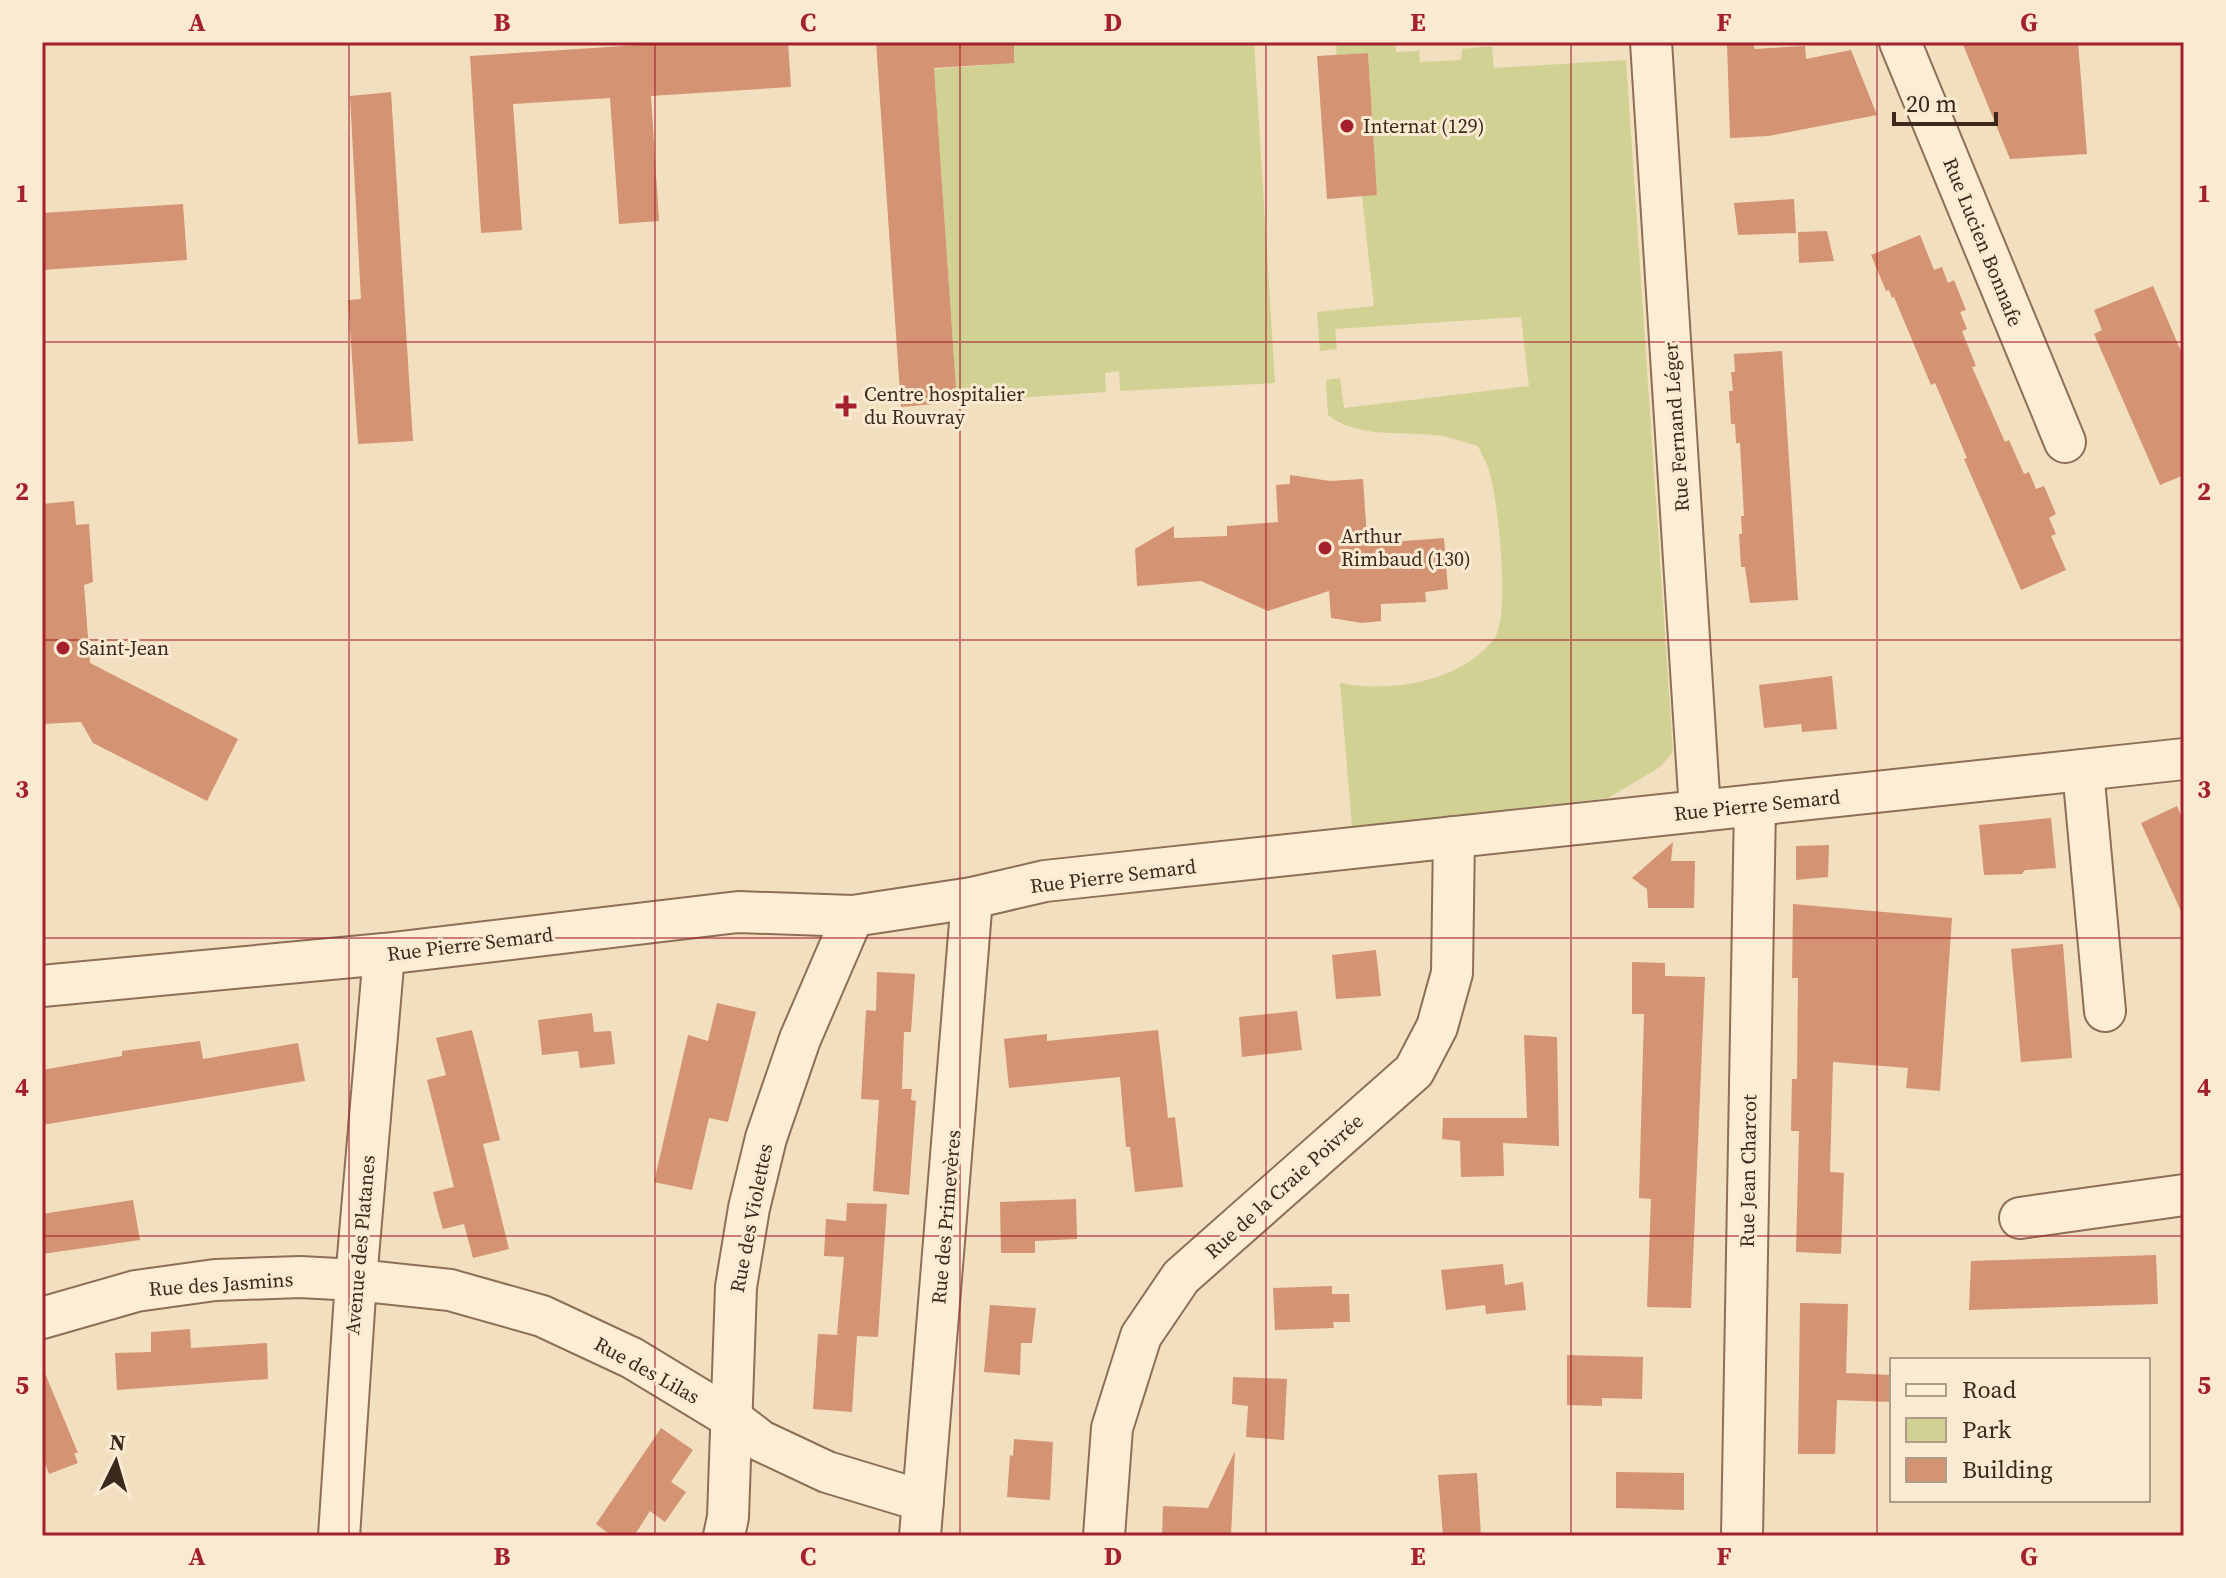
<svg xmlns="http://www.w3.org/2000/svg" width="2226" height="1578" font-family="'Source Serif 4',serif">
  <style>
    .green { fill: #d0d193 }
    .building { fill: #d49372 }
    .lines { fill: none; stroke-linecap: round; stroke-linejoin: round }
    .minor-casing { stroke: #8d6f56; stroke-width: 44 }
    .minor { stroke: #fcedd4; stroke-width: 40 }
    .grid { fill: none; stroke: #a3202c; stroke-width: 2; stroke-opacity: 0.55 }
    .poi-dot { fill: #a3202c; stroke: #f9ead1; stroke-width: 3 }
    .labels { text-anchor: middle; stroke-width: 6; stroke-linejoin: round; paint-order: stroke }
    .poi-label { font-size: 20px; fill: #3c281c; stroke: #f9ead1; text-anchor: start }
    .street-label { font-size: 20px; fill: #3c281c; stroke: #f9ead1 }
    .neatline { fill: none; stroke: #a3202c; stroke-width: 3 }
    .grid-label { font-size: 26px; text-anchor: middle; font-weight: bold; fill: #a3202c }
  </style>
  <rect width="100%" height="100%" fill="#f2dfc0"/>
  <!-- green -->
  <g class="green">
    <polygon points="988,42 1254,42 1275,383 1120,391 1119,371 1105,373 1106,392 957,402 934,69 989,65"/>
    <path d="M1337,42H1395L1396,52L1419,51L1420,62L1461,60L1462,49L1492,46L1494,68L1626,60L1673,752L1660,767L1608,798L1352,827L1340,683C1390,693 1461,682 1494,639C1511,617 1498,503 1490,474C1488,465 1482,455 1478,446C1463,442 1448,436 1434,435C1398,431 1357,438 1328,415L1326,380L1340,378L1344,408L1529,386L1521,317L1335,329L1337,349L1320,351L1317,312L1374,306L1362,196L1377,195L1368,53L1336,55Z"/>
  </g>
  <!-- building -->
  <g class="building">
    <polygon points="686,42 788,42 791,87 651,96 659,221 619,224 610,98 513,104 522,230 481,233 470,56"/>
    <polygon points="876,42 1014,42 1014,63 934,68 957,402 901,407"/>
    <polygon points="1727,42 1752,42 1755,49 1805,46 1806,59 1851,50 1877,115 1769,136 1730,138"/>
    <polygon points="1962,42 2078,42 2087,154 2010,159"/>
    <polygon points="1368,53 1377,195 1327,199 1317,56"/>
    <polygon points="391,92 413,441 358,444 348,300 361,299 350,96"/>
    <polygon points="1794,199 1796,233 1738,235 1734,203"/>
    <polygon points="183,204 187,260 42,270 42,213"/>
    <polygon points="1827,231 1834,261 1799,263 1798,232"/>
    <polygon points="1920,235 1934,270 1942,267 1948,283 1954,280 1966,310 1960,312 1967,329 1962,331 1976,366 1972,367 2005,442 2009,440 2024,474 2029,472 2036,489 2044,486 2056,514 2049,518 2056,534 2051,536 2066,570 2021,590 1964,459 1967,458 1935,383 1931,385 1894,297 1892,298 1889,290 1886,291 1871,255"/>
    <polygon points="2153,286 2184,358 2184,475 2160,485 2094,334 2102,330 2094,310"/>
    <polygon points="1782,351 1798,600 1750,603 1745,567 1741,567 1739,534 1742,534 1741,516 1744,516 1740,443 1736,443 1735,424 1731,424 1729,391 1733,391 1731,372 1735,372 1734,354"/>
    <polygon points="1290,475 1330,481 1363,479 1367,538 1391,537 1392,542 1444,538 1448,589 1425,592 1426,602 1381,604 1381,621 1362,623 1331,618 1329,591 1268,611 1201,581 1137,586 1135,549 1174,526 1174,538 1227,536 1227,526 1278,522 1276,485 1290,484"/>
    <polygon points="74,501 76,525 89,524 93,582 84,585 90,663 238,739 207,801 93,743 81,722 42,724 42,504"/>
    <polygon points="1832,676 1837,729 1802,732 1801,724 1764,728 1759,685"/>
    <polygon points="2177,806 2184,823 2184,918 2141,823"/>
    <polygon points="2051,818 2056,868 2025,870 2022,874 1984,875 1979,825"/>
    <polygon points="1673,842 1671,861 1695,861 1694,908 1648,908 1647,889 1632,878"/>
    <polygon points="1829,845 1828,877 1796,880 1796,846"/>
    <polygon points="1793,904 1952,918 1940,1091 1906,1088 1908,1068 1833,1062 1830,1172 1844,1173 1841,1254 1796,1252 1799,1131 1791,1131 1792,1079 1797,1079 1798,978 1792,978"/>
    <polygon points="2063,944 2072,1058 2021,1062 2011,949"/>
    <polygon points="1376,950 1381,996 1336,999 1332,955"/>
    <polygon points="1632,962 1665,963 1665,976 1705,977 1691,1308 1647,1307 1651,1199 1639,1198 1644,1014 1632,1014"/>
    <polygon points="877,972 915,974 911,1032 904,1032 902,1089 912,1089 911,1100 916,1101 909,1195 873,1191 879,1100 861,1099 866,1010 876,1011"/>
    <polygon points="717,1003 756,1012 728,1122 709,1118 692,1190 654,1182 688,1035 708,1041"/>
    <polygon points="1297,1011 1302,1050 1242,1057 1239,1017"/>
    <polygon points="592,1013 594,1032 611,1031 615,1064 580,1068 578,1051 542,1055 538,1020"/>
    <polygon points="472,1030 500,1140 483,1144 509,1249 473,1258 464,1224 443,1229 438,1212 433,1192 454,1187 427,1080 446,1075 436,1038"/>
    <polygon points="1158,1030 1168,1118 1175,1117 1183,1187 1135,1192 1130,1147 1126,1147 1120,1077 1009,1088 1004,1039 1047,1034 1047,1041"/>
    <polygon points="1524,1035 1557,1037 1559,1146 1503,1143 1504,1176 1461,1177 1460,1141 1442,1139 1443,1118 1527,1118"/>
    <polygon points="200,1041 203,1059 298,1043 305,1081 42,1125 42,1070 122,1056 122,1051"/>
    <polygon points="1076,1199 1077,1239 1035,1241 1035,1253 1001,1253 1000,1202"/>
    <polygon points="133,1200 140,1240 42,1254 42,1214"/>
    <polygon points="847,1203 887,1204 878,1337 857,1336 852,1412 813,1409 818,1334 840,1335 837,1334 844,1257 824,1256 826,1219 846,1221"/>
    <polygon points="2156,1255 2158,1304 1969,1310 1971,1261"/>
    <polygon points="1503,1264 1505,1285 1523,1282 1526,1310 1486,1314 1485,1305 1446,1310 1441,1270"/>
    <polygon points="1332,1286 1332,1294 1349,1294 1350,1322 1333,1322 1334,1328 1275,1330 1273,1288"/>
    <polygon points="1800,1303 1848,1304 1846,1373 1892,1375 1892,1402 1837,1400 1835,1454 1798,1454"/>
    <polygon points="990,1305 1036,1308 1032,1343 1021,1343 1020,1375 984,1372"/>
    <polygon points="190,1329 191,1348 267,1343 268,1379 117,1390 115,1353 151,1352 151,1332"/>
    <polygon points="1567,1355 1643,1357 1642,1399 1602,1398 1602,1406 1567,1405"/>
    <polygon points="42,1366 78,1453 74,1453 78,1463 49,1474 42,1455"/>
    <polygon points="1233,1377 1287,1379 1284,1440 1246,1437 1248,1406 1232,1404"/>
    <polygon points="661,1428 693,1450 671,1482 686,1492 665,1522 650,1511 634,1536 612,1536 596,1524"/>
    <polygon points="1014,1439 1053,1442 1050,1500 1007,1497 1010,1455 1013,1456"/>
    <polygon points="1235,1451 1231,1536 1162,1536 1163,1506 1208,1508"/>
    <polygon points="1616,1472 1684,1473 1684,1510 1616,1508"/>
    <polygon points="1477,1473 1481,1536 1443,1536 1438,1475"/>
  </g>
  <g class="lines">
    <defs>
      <g id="minor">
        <polyline points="1651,42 1700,811"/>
        <polyline points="1900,42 2065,442"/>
        <polyline points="2083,770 2105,1011"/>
        <polyline points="42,986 384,954 738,912 853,916 972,898 1045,881 2184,759"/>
        <polyline points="2020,1218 2184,1195"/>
        <polyline points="42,1318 136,1291 215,1280 300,1277 356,1280 450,1290 542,1316 632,1358 731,1418 761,1441 827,1472 923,1501"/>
        <polyline points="339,1536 356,1280 384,954"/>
        <polyline points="724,1536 728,1517 736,1287 749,1208 766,1138 800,1039 853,916"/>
        <polyline points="920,1536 972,898"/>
        <polyline points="1104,1536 1112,1428 1141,1336 1181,1277 1414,1071 1437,1027 1452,973 1454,837"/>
        <polyline points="1742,1536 1755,805"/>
      </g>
    </defs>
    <!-- minor casing -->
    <use href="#minor" class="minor-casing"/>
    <!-- minor -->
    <use href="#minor" class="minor"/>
  </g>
  <!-- grid -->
  <path class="grid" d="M349,42V1536M655,42V1536M960,42V1536M1266,42V1536M1571,42V1536M1877,42V1536M42,342H2184M42,640H2184M42,938H2184M42,1236H2184"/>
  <!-- markers -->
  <g class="poi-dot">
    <circle cx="1347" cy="126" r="8"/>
    <path d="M842 394h8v8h8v8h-8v8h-8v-8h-8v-8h8z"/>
    <circle cx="1325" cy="548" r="8"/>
    <circle cx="63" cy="648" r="8"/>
  </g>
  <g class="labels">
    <!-- poi labels -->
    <g class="poi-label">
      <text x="1363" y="133">Internat (129)</text>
      <text x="864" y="401">Centre hospitalier<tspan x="864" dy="23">du Rouvray</tspan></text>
      <text x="1341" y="543">Arthur<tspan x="1341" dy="23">Rimbaud (130)</tspan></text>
      <text x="79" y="655">Saint-Jean</text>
    </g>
    <!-- street labels -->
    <g class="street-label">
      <text transform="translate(1983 242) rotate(68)" y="7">Rue Lucien Bonnafe</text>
      <text transform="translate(1676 427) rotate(-94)" y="7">Rue Fernand Léger</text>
      <text transform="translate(1757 805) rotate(-6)" y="7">Rue Pierre Semard</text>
      <text transform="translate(1113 876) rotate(-7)" y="7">Rue Pierre Semard</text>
      <text transform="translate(470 944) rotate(-7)" y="7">Rue Pierre Semard</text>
      <text transform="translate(1748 1171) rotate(-89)" y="7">Rue Jean Charcot</text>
      <text transform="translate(1284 1186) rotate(-42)" y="7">Rue de la Craie Poivrée</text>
      <text transform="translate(946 1217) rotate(-85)" y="7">Rue des Primevères</text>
      <text transform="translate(751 1218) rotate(-79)" y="7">Rue des Violettes</text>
      <text transform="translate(360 1245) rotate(-85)" y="7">Avenue des Platanes</text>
      <text transform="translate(221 1284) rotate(-4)" y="7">Rue des Jasmins</text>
      <text transform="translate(647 1370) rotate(29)" y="7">Rue des Lilas</text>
    </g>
  </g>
  <!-- border -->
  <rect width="2226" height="1578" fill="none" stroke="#f9ead1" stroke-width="88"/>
  <!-- legend -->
  <rect x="1890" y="1358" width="260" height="144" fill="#f9ead1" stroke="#ad9c89" stroke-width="2"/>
  <rect x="1906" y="1384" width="40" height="12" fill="#fcedd4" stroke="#ad9c89" stroke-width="2"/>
  <text x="1962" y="1398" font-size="24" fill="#3c281c">Road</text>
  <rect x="1906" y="1418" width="40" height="24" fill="#d0d193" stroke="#ad9c89" stroke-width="2"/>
  <text x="1962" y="1438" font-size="24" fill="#3c281c">Park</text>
  <rect x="1906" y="1458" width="40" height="24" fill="#d49372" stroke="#ad9c89" stroke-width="2"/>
  <text x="1962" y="1478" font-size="24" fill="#3c281c">Building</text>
  <!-- north arrow -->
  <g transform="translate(116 1462) rotate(5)" stroke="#f9ead1" stroke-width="6" paint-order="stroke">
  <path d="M0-6L14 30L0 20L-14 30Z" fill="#3c281c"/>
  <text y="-12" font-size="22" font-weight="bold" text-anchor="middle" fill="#3c281c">N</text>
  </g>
  <!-- scale -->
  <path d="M1894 112v12h102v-12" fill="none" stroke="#3c281c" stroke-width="4"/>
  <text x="1906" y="112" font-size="24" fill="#3c281c" stroke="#f9ead1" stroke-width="6" paint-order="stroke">20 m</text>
  <rect x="44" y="44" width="2138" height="1490" class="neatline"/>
  <g class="grid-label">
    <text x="197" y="31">A</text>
    <text x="502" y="31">B</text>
    <text x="808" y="31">C</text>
    <text x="1113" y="31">D</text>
    <text x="1418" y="31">E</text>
    <text x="1724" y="31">F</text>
    <text x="2029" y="31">G</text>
    <text x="22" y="202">1</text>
    <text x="2204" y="202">1</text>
    <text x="22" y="500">2</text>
    <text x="2204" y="500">2</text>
    <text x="22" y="798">3</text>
    <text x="2204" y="798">3</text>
    <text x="22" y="1096">4</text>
    <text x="2204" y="1096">4</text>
    <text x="22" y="1394">5</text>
    <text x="2204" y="1394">5</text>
    <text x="197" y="1565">A</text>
    <text x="502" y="1565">B</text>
    <text x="808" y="1565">C</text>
    <text x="1113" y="1565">D</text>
    <text x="1418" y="1565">E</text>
    <text x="1724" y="1565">F</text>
    <text x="2029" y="1565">G</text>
  </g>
</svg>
